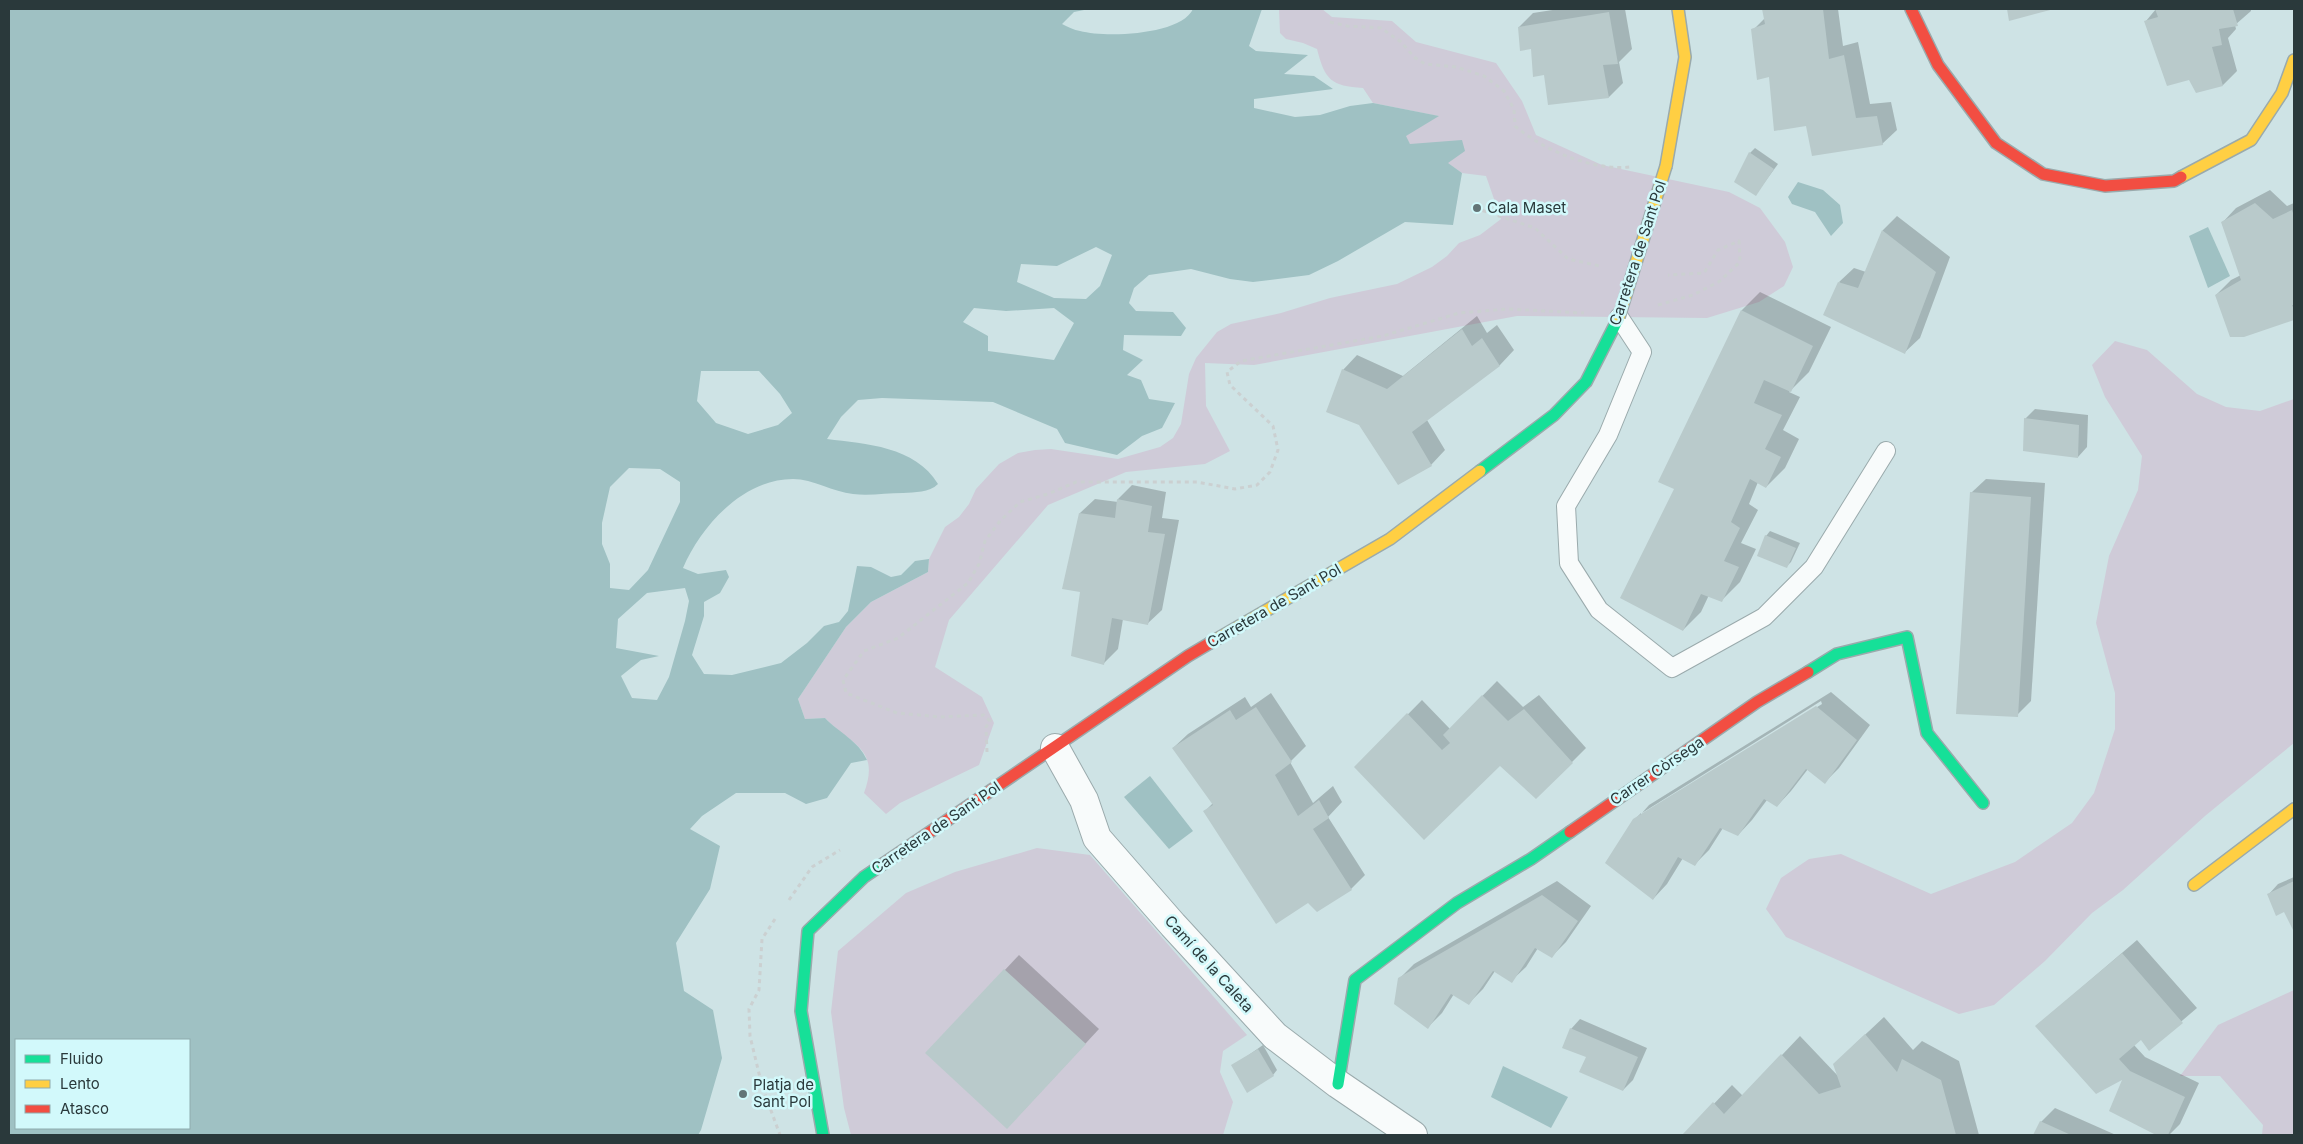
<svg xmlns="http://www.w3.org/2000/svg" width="2303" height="1144" font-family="Inter,sans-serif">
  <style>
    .green { fill: #cfcbd8 }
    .water { fill: #9fc1c3; fill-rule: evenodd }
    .shadow { fill: #0003 }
    .building { fill: #b9cacb }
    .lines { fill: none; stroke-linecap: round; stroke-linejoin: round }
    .lane-casing { stroke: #9aaaac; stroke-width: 20 }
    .street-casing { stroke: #9aaaac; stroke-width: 30 }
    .fast-casing { stroke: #9aaaac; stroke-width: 14 }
    .slow-casing { stroke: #9aaaac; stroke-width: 14 }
    .jam-casing { stroke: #9aaaac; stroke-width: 14 }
    .path { stroke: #cbd0d1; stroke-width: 3; stroke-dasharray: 4 4; stroke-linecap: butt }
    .lane { stroke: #f8fbfb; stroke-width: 18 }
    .street { stroke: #f8fbfb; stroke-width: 28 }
    .fast { stroke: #16e098; stroke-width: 11 }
    .slow { stroke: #ffcf43; stroke-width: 11 }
    .jam { stroke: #f24e42; stroke-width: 11 }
    .slow-bridge-casing { stroke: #9aaaac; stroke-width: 14; stroke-linecap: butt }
    .slow-bridge { stroke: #ffcf43; stroke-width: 11 }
    .poi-dot { fill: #637476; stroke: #d2f9fb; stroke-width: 2 }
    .labels { text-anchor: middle; stroke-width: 5; stroke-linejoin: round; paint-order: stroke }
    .poi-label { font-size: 15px; fill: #2a393b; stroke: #d2f9fb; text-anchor: start }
    .street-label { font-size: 15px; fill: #2a393b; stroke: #d2f9fb }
  </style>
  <rect width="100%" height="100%" fill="#cee3e5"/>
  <!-- green -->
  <g class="green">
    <path d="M1279,9H1322L1332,17L1392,21L1416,42L1496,63L1522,101L1536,135L1602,165L1729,192L1760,208L1785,242L1793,267L1784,286L1759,302L1707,318L1517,316L1254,365L1205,363L1206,406L1230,451L1205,464L1126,472L1048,505L949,620L935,667L982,697L994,723L979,765L900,803L886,814L864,793C881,747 850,745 825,718L805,719L798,699L846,627L871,602L928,572L929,559L945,527L959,517L969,504L976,489L999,464L1018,453L1035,450L1051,449L1118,459L1160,447L1173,438L1181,424L1189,374L1196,358L1217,332L1231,324L1281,313L1330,298L1397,284L1432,267L1447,256L1459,243L1480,235L1501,219L1486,176L1462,173L1447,163L1410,144L1405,136L1438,116L1373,103L1363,88C1331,86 1325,80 1317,49L1303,43L1286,39L1280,33Z"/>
    <polygon points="2115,341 2147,350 2197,394 2226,407 2260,411 2294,399 2294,743 2205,816 2123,890 2092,913 2045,961 1994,1005 1959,1014 1786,937 1766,909 1781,878 1809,859 1841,854 1931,894 2015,862 2072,823 2094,793 2115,729 2115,693 2096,623 2109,556 2138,490 2142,456 2105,397 2092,365"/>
    <polygon points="1037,848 1090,855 1247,1035 1223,1051 1220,1072 1233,1102 1223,1135 851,1135 844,1108 831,1012 838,951 906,893 955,872"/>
    <polygon points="2294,990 2294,1135 2262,1135 2263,1125 2220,1076 2180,1076 2218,1025"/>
  </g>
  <!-- water -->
  <g class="water">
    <path d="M9,9H1089L1074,12L1062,24C1068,27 1074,30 1080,31C1106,38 1181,35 1193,9H1262L1249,46L1256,51L1308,55L1284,74L1314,76L1333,89L1254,99V108L1295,117L1320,115L1350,106L1373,103L1439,116L1406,136L1410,144L1462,140L1465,151L1448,163L1462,173L1453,225L1405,222L1338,261L1309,275L1253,282L1230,279L1191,269L1149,275L1134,288L1129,303L1136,311L1173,312L1186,328L1181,336L1124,335L1123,350L1143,360L1127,375L1141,380L1149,399L1175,403L1162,428L1142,436L1117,455L1065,443L1057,429L993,402L882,398L858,400L841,417L827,439C866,444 915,446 938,484C929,493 915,492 903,493C887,493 869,496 853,494C833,492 813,479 793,479C743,479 701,526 683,568L698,574L726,570L729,577L720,593L704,602V616L692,655L704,674L732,675L781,663L807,643L824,626L839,622L848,611L857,566L871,567L891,577L901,575L915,561L929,559L928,572L871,602L846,627L798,699L805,719L825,718C839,733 858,740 867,760L851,763L827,798L806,804L785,793H736L702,816L690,829L720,846L710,889L676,943L684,991L713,1010L722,1058L701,1130L698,1135H9ZM1096,247L1112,255L1100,286L1086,299L1054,298L1017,282L1021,264L1057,266ZM974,308L1006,311L1054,308L1074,323L1054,360L988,351V336L963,322ZM701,371H759L780,394L792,413L778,425L748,434L716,423L697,401ZM629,468L660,469L680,482V502L648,570L629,590L610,588V564L602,544V523L610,487ZM685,588L689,601L685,621L669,677L657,700L632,698L621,676L641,660L659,656L616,648L618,619L647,593ZM16,1040H189V1128H16Z"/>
    <polygon points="1798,182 1823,190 1840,205 1843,223 1831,236 1815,212 1792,204 1788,197"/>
    <polygon points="2208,227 2230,276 2208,288 2189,236"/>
    <polygon points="1150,776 1193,831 1169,849 1124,797"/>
    <polygon points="1503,1066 1568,1097 1551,1128 1491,1097"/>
  </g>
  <!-- shadow -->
  <g class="shadow">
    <polygon points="1559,9 1625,9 1632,49 1619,62 1623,83 1609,97 1545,73 1532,47 1519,27 1533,13"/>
    <polygon points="1763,9 1838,9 1843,46 1858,42 1870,104 1891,102 1897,130 1882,144 1807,125 1770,75 1753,30 1765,18"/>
    <polygon points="2156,9 2251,9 2251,11 2235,25 2236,29 2228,38 2237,71 2223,85 2190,78 2146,21"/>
    <polygon points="1755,148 1778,164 1756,194 1750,153"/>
    <polygon points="2270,190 2287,206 2294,203 2294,319 2244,336 2216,295 2231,280 2241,275 2222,223 2236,208"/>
    <polygon points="1897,216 1950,257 1920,338 1905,352 1839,282 1854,268 1866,272 1883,230"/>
    <polygon points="1760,292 1831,327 1809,372 1789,392 1800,397 1783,430 1799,439 1785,468 1766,487 1758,482 1749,504 1758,510 1741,543 1756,549 1740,582 1722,600 1709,595 1701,612 1683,630 1675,488 1660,482 1742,310"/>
    <polygon points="1477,316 1487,333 1497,325 1514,350 1500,365 1427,420 1445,450 1431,465 1343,370 1357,355 1403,376"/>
    <polygon points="2035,409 2088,415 2087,447 2078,457 2025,419"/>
    <polygon points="1986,479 2045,483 2031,701 2017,715 1971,493"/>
    <polygon points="1132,485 1166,492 1162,518 1179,520 1162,610 1147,624 1123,619 1118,649 1104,663 1082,591 1063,588 1080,513 1095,499 1118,502 1118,499"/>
    <polygon points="1770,531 1800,543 1791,562 1786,567 1766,536"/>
    <polygon points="1497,681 1523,707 1539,695 1586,748 1572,762 1356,767 1422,700 1450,729"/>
    <polygon points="1831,692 1870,725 1839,768 1825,782 1808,769 1791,791 1777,806 1767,800 1752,820 1738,835 1723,828 1709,850 1695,864 1683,858 1667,884 1653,899 1634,820 1641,813 1641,816 1822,704 1821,701 1642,813 1649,805"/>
    <polygon points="1271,693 1306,746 1290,762 1313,803 1333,786 1342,802 1328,817 1365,875 1351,889 1204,812 1213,803 1173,748 1188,734 1245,697 1251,707"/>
    <polygon points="2294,877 2294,929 2284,910 2269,894 2278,884"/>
    <polygon points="1557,881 1591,906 1566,942 1552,956 1538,948 1526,967 1511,981 1495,971 1483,989 1469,1003 1454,994 1442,1013 1428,1027 1399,979 1414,964"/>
    <polygon points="2137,940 2197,1008 2149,1049 2141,1038 2134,1045 2145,1057 2199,1083 2180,1124 2169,1135 2159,1135 2111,1111 2125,1077 2037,1026"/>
    <polygon points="1019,955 1099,1029 1021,1113 927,1053"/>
    <polygon points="1884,1017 1913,1050 1922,1041 1959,1061 1979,1135 1684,1135 1732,1085 1743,1096 1800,1036 1839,1077 1853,1046"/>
    <polygon points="1580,1019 1647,1048 1633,1080 1623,1090 1587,1057 1571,1029"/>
    <polygon points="1263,1045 1277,1070 1273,1075 1233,1066"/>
    <polygon points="2055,1108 2116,1135 2035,1135 2041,1122"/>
  </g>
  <!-- building -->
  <g class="building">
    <polygon points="1762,9 1823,9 1829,59 1844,55 1856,118 1877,116 1883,145 1812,156 1806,126 1774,131 1769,77 1757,80 1751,29 1765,24"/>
    <polygon points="2007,9 2054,9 2009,21"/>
    <polygon points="2155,9 2233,9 2238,26 2219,29 2222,45 2212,47 2223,86 2196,93 2189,80 2167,86 2144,21 2158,17"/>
    <polygon points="1609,12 1618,64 1603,65 1609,98 1548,105 1544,75 1533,77 1531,49 1520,51 1518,27"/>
    <polygon points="1749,152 1774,169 1756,196 1734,182"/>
    <polygon points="2255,203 2273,219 2292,210 2294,216 2294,305 2292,305 2294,310 2294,320 2244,337 2230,337 2215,295 2241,280 2221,222"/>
    <polygon points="1882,230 1936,272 1905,354 1823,315 1838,282 1858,288"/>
    <polygon points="1741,310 1813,346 1791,392 1764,380 1754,403 1782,415 1765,449 1781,457 1766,488 1750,479 1731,522 1740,528 1724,561 1739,567 1722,602 1701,594 1683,631 1620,598 1674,489 1658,482"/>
    <polygon points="1462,329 1472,346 1482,338 1500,366 1412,432 1432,466 1398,485 1359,425 1326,412 1342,369 1387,389"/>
    <polygon points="2024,418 2079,425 2078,458 2023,451"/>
    <polygon points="1970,492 2031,497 2018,717 1956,714"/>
    <polygon points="1117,499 1152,506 1148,532 1165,534 1148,625 1112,618 1104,665 1071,656 1080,592 1062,589 1079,513 1115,518"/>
    <polygon points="1765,535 1796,548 1787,568 1757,556"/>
    <polygon points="1482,695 1508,721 1524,709 1573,763 1536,799 1500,766 1424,840 1354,767 1407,713 1442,750 1450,743 1443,735"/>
    <polygon points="1816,706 1857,740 1825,784 1806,769 1777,807 1764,799 1738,836 1720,828 1695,866 1678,857 1653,900 1605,863 1633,819"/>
    <polygon points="1256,707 1292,762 1275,775 1298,816 1319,800 1329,818 1313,829 1352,890 1317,912 1308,903 1276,924 1203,811 1213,805 1172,748 1230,710 1236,720"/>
    <polygon points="2294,881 2294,932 2284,912 2276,916 2267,894"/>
    <polygon points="1542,895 1578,921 1552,958 1535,948 1512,983 1493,971 1469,1005 1451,994 1428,1029 1394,1004 1398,978"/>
    <polygon points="2122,953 2183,1023 2149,1051 2141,1040 2119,1059 2130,1071 2185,1097 2168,1135 2156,1135 2109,1111 2122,1080 2096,1094 2035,1026"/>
    <polygon points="1004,969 1086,1044 1007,1129 925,1053"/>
    <polygon points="1570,1028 1638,1057 1623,1091 1579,1072 1586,1057 1562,1048"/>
    <polygon points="1865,1034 1897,1072 1902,1059 1941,1080 1956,1135 1682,1135 1713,1102 1724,1114 1781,1054 1819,1094 1841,1087 1833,1064"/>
    <polygon points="1258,1049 1274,1076 1247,1093 1231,1065"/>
    <polygon points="2040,1121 2071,1135 2033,1135"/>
  </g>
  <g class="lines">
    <defs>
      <polyline id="lane" points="1619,317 1642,352 1608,435 1566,506 1569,563 1599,610 1672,668 1764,617 1814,567 1886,451"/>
      <polyline id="street" points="1055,748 1084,800 1097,838 1173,925 1275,1036 1338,1084 1413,1135"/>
      <g id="fast">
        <polyline points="1480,471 1554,415 1586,382 1619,317"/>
        <polyline points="1808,672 1837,654 1907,637 1927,733 1983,803"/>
        <polyline points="1338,1084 1355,980 1457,903 1531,859 1570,832"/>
        <polyline points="823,1135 801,1011 808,931 864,877 883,864"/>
      </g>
      <g id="slow">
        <polyline points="1666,166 1685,57 1678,9"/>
        <polyline points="2181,177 2251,140 2282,93 2294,60"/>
        <polyline points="1210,643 1390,539 1480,471"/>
        <polyline points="2194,885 2294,809"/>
      </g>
      <g id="jam">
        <polyline points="1911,9 1938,65 1996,143 2043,174 2105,186 2174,181 2181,177"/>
        <polyline points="1570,832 1757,702 1808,672"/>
        <polyline points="883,864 1188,656 1210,643"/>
      </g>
    </defs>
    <!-- lane casing -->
    <use href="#lane" class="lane-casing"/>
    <!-- street casing -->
    <use href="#street" class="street-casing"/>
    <!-- fast casing -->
    <use href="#fast" class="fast-casing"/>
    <!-- slow casing -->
    <use href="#slow" class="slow-casing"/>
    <!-- jam casing -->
    <use href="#jam" class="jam-casing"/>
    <!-- path -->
    <g class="path">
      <path d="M1330,22L1347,26L1381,28L1401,42L1414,57L1425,64L1456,67L1484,76L1504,91L1514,109L1515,126C1543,150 1593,171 1630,167"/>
      <polyline points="1475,208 1535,228 1568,259 1600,266"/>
      <polyline points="1658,305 1693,295 1720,281 1740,262 1739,241 1718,250 1704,273 1668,275"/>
      <polyline points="987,752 986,727 990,721 984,715 940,717 897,713 846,693 843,680 864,651 898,638 968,583 979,564 985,541 1000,521 1020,502 1048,494 1076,482 1197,482 1235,489 1257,485 1270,472 1278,450 1273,426 1230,385 1227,372 1241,361 1383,336 1459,313 1508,309 1584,313"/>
      <polyline points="789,900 812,867 840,850"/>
      <polyline points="775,919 762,939 759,990 749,1009 750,1036 762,1086 780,1135"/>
    </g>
    <!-- lane -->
    <use href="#lane" class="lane"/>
    <!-- street -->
    <use href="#street" class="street"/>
    <!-- fast -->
    <use href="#fast" class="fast"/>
    <!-- slow -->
    <use href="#slow" class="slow"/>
    <!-- jam -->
    <use href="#jam" class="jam"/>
    <defs>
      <polyline id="slow-bridge" points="1619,317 1666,166"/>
    </defs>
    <!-- slow-bridge casing -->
    <use href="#slow-bridge" class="slow-bridge-casing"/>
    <!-- slow-bridge -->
    <use href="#slow-bridge" class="slow-bridge"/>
  </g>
  <!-- markers -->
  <g class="poi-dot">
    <circle cx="1477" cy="208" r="5"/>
    <circle cx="743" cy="1094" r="5"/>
  </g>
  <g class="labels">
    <!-- poi labels -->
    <g class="poi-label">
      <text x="1487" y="213">Cala Maset</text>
      <text x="753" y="1090">Platja de<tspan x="753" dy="17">Sant Pol</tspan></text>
    </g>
    <!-- street labels -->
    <g class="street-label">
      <text transform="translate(1638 253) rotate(-72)" y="5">Carretera de Sant Pol</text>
      <text transform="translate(1274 606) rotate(-30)" y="5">Carretera de Sant Pol</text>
      <text transform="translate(1657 771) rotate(-34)" y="5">Carrer Còrsega</text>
      <text transform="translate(936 828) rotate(-34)" y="5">Carretera de Sant Pol</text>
      <text transform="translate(1209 964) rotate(48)" y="5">Camí de la Caleta</text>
    </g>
  </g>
  <!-- border -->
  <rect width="2303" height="1144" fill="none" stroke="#2a393b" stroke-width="20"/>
  <!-- legend -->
  <rect x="15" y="1039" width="175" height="90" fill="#d2f9fb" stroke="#8facae"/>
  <rect x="25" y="1055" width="25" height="8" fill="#16e098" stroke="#8facae"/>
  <text x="60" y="1064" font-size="15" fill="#2a393b">Fluido</text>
  <rect x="25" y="1080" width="25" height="8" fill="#ffcf43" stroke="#8facae"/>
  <text x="60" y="1089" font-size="15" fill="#2a393b">Lento</text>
  <rect x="25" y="1105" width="25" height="8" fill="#f24e42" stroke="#8facae"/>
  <text x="60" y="1114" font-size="15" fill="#2a393b">Atasco</text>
</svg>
